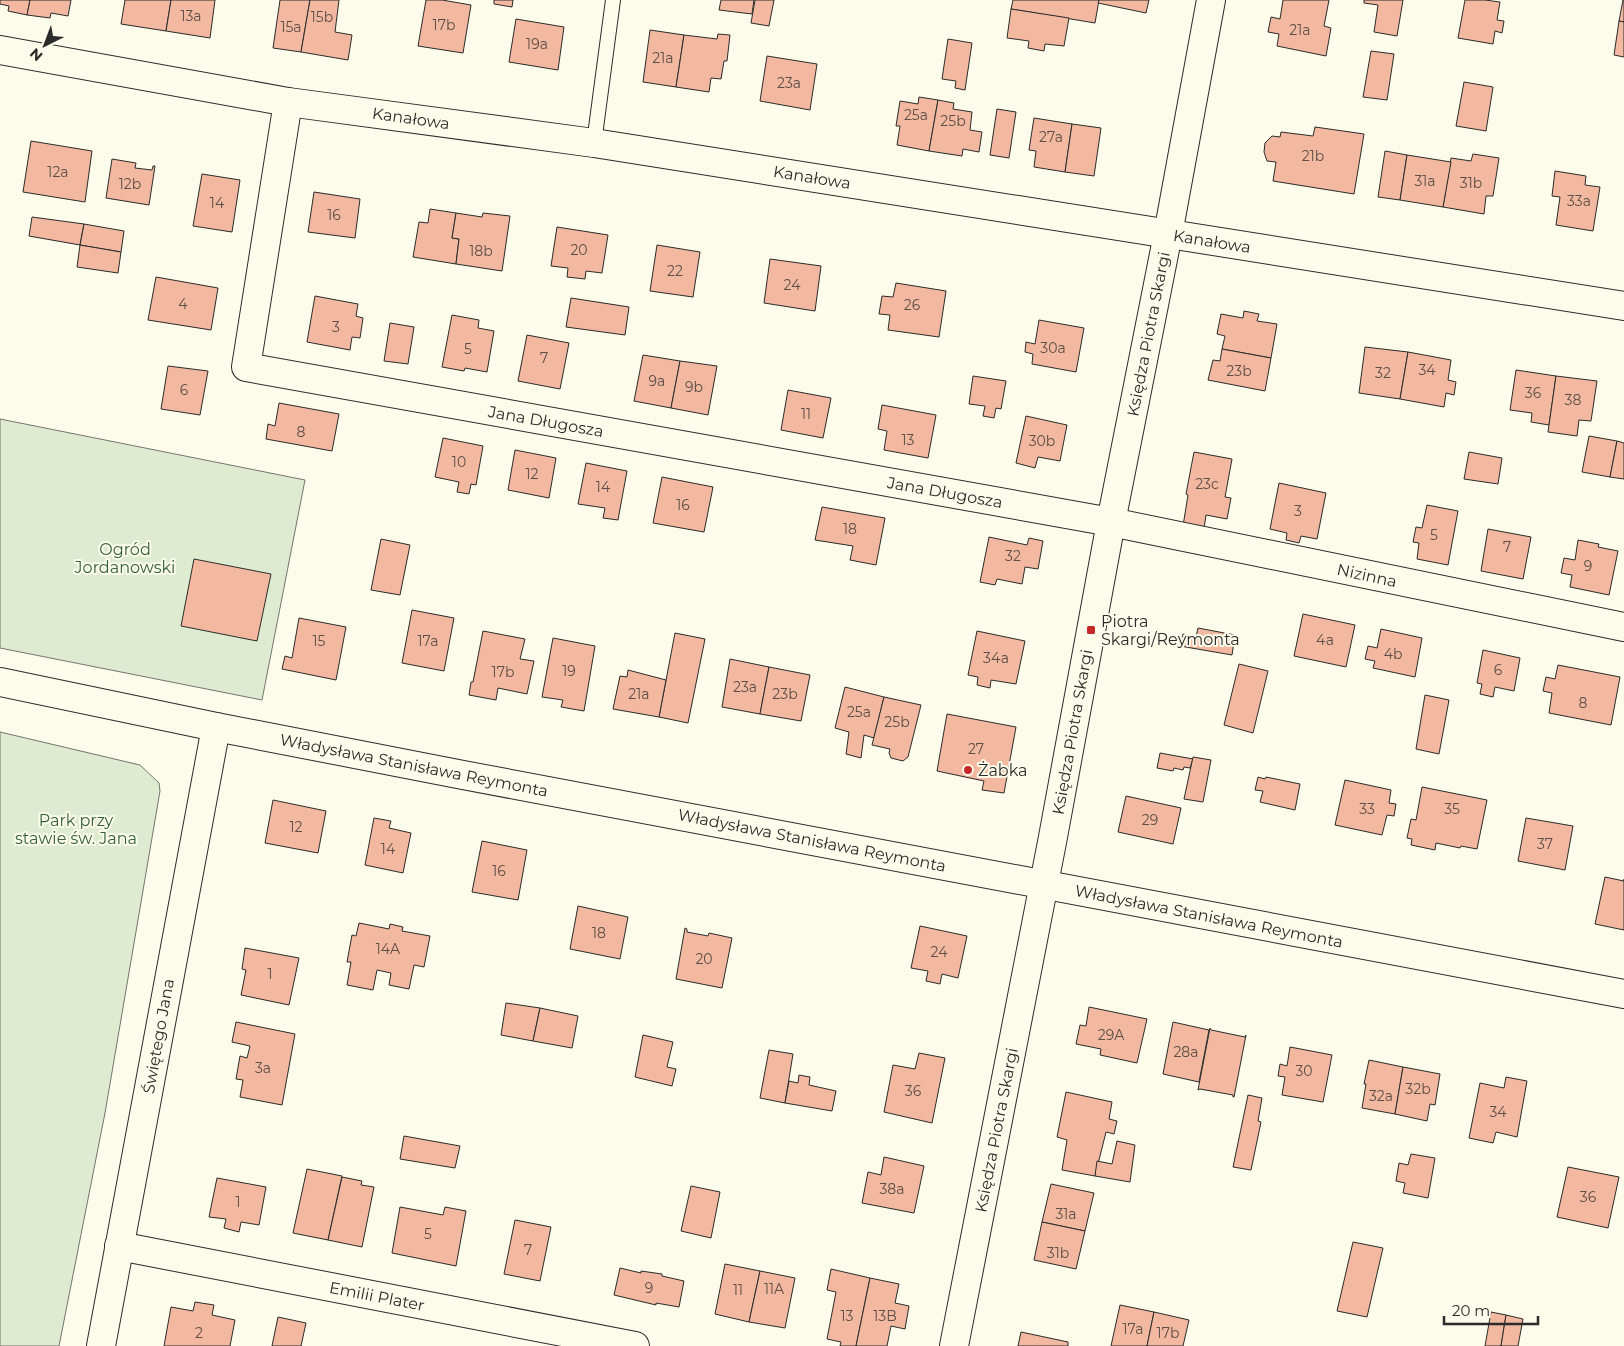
<svg xmlns="http://www.w3.org/2000/svg" width="1624" height="1346" font-family="Montserrat,sans-serif">
  <style>
    .green { fill: #deebd1; stroke: #74746e }
    .building { fill: #f2b8a0; stroke: #2b2b2b }
    .lines { fill: none; stroke-linecap: round; stroke-linejoin: round }
    .lane-casing { stroke: #2b2b2b; stroke-width: 16 }
    .street-casing { stroke: #2b2b2b; stroke-width: 30 }
    .secondary-casing { stroke: #2b2b2b; stroke-width: 30 }
    .lane { stroke: #fdfbea; stroke-width: 14 }
    .street { stroke: #fdfbea; stroke-width: 28 }
    .secondary { stroke: #fdfbea; stroke-width: 28 }
    .poi-dot { fill: #c62828; stroke: #fdfbea; stroke-width: 2 }
    .labels { text-anchor: middle; stroke-width: 4; stroke-linejoin: round; paint-order: stroke }
    .number-label { font-size: 14px; fill: #5d4e48 }
    .street-label { font-size: 16px; fill: #2b2b2b; stroke: #fdfbea }
    .park-label { font-size: 16px; fill: #34623c; stroke: #fdfbea }
    .poi-label { font-size: 16px; fill: #2b2b2b; stroke: #fdfbea; text-anchor: start }
  </style>
  <rect width="100%" height="100%" fill="#fdfbea"/>
  <!-- green -->
  <g class="green">
    <polygon points="0,419 305,480 262,700 0,648"/>
    <polygon points="0,732 140,765 159,783 160,791 105,1113 59,1346 0,1346"/>
  </g>
  <!-- building -->
  <g class="building">
    <polygon points="0,0 30,0 27,15 8,11 9,6 0,4"/>
    <polygon points="30,0 71,0 68,16 51,13 50,18 27,15"/>
    <polygon points="125,0 171,0 166,31 121,24"/>
    <polygon points="171,0 215,0 210,38 166,31"/>
    <polygon points="280,0 310,0 301,52 273,48"/>
    <polygon points="310,0 339,0 335,32 352,35 348,60 301,52"/>
    <polygon points="426,0 442,0 471,5 463,53 418,46"/>
    <polygon points="494,0 513,0 512,7 494,4"/>
    <polygon points="721,0 754,0 752,14 719,10"/>
    <polygon points="755,0 774,0 769,26 751,23"/>
    <polygon points="1013,0 1099,0 1095,23 1011,9"/>
    <polygon points="1099,0 1149,0 1146,13 1098,3"/>
    <polygon points="1283,0 1329,0 1324,26 1331,28 1326,56 1277,46 1279,34 1268,32 1271,17 1280,19"/>
    <polygon points="1364,0 1403,0 1397,36 1374,32 1378,5 1364,3"/>
    <polygon points="1465,0 1485,0 1500,2 1497,20 1504,21 1502,33 1495,31 1493,44 1458,38"/>
    <polygon points="1623,0 1624,0 1624,22 1619,21"/>
    <polygon points="1011,9 1069,18 1064,46 1045,44 1044,51 1028,48 1029,41 1007,38"/>
    <polygon points="516,19 564,27 558,70 509,62"/>
    <polygon points="1619,21 1624,22 1624,57 1614,55"/>
    <polygon points="650,30 684,35 676,87 643,82"/>
    <polygon points="718,34 730,35 727,61 724,61 721,79 711,78 709,92 676,87 684,35 717,39"/>
    <polygon points="948,39 972,43 965,90 955,88 956,81 942,79"/>
    <polygon points="1371,51 1394,54 1387,100 1363,97"/>
    <polygon points="767,56 817,64 810,110 760,101"/>
    <polygon points="1464,82 1493,87 1486,131 1456,126"/>
    <polygon points="919,97 938,100 929,151 897,145 900,126 896,126 900,101 918,104"/>
    <polygon points="938,100 954,103 953,109 972,112 970,130 982,132 979,152 963,149 962,156 929,151"/>
    <polygon points="997,109 1016,112 1009,158 990,155"/>
    <polygon points="1034,118 1072,124 1065,172 1034,167 1036,151 1029,150"/>
    <polygon points="1072,124 1101,128 1094,176 1065,172"/>
    <polygon points="1315,127 1364,134 1354,194 1273,181 1276,162 1267,161 1264,152 1265,143 1272,136 1280,137 1281,132 1313,136"/>
    <polygon points="31,141 92,151 85,202 23,192"/>
    <polygon points="1385,151 1407,155 1400,200 1378,197"/>
    <polygon points="1473,154 1499,158 1493,196 1486,196 1484,214 1443,207 1451,158 1471,161"/>
    <polygon points="1407,155 1451,162 1443,207 1400,200"/>
    <polygon points="112,159 136,163 135,168 152,170 153,166 155,166 149,205 106,198"/>
    <polygon points="1555,171 1586,176 1585,185 1600,187 1593,231 1556,225 1560,197 1552,196"/>
    <polygon points="202,174 240,180 232,232 193,226"/>
    <polygon points="314,192 360,199 355,238 308,232"/>
    <polygon points="430,209 456,213 452,238 459,239 456,264 413,257 419,222 428,223"/>
    <polygon points="456,213 482,217 483,213 510,216 502,271 456,264 459,239 452,238"/>
    <polygon points="32,217 84,224 80,245 29,236"/>
    <polygon points="84,224 124,231 121,252 80,245"/>
    <polygon points="557,227 608,235 602,273 586,271 585,279 567,277 568,268 551,266"/>
    <polygon points="80,245 121,252 118,273 77,267"/>
    <polygon points="657,245 700,252 693,297 650,291"/>
    <polygon points="770,259 821,266 815,311 764,303"/>
    <polygon points="156,277 218,288 211,330 148,320"/>
    <polygon points="896,283 946,291 939,337 888,330 890,315 879,314 882,296 893,297"/>
    <polygon points="315,296 358,304 356,316 363,318 360,338 352,337 350,350 307,342"/>
    <polygon points="571,298 629,307 625,335 566,327"/>
    <polygon points="1244,311 1259,314 1257,321 1277,324 1271,358 1222,349 1225,336 1217,334 1221,314 1243,318"/>
    <polygon points="452,315 479,320 478,328 494,331 487,372 465,368 464,371 442,367"/>
    <polygon points="1039,320 1084,328 1076,372 1032,364 1033,354 1025,352 1026,342 1035,344"/>
    <polygon points="390,323 414,327 408,364 384,361"/>
    <polygon points="527,335 569,343 560,389 518,381"/>
    <polygon points="1365,347 1408,352 1400,399 1359,393"/>
    <polygon points="1222,349 1271,358 1265,391 1208,380 1213,360 1220,361"/>
    <polygon points="1408,352 1451,360 1448,380 1456,382 1454,395 1446,393 1444,407 1400,399"/>
    <polygon points="643,355 680,361 671,408 634,401"/>
    <polygon points="680,361 717,366 708,415 671,408"/>
    <polygon points="168,366 208,371 200,415 161,409"/>
    <polygon points="1516,370 1556,376 1549,425 1531,422 1532,413 1510,410"/>
    <polygon points="973,376 1006,381 1001,409 996,408 994,418 983,416 985,406 969,404"/>
    <polygon points="1556,376 1597,381 1591,421 1579,420 1577,436 1548,432"/>
    <polygon points="788,390 831,398 823,438 781,430"/>
    <polygon points="279,403 339,414 332,451 266,439 268,424 275,426"/>
    <polygon points="882,405 936,415 928,458 884,450 887,431 878,429"/>
    <polygon points="1026,416 1067,425 1060,461 1038,457 1035,468 1016,463"/>
    <polygon points="1589,436 1617,441 1610,477 1582,472"/>
    <polygon points="443,438 483,446 476,485 471,484 469,494 457,492 459,482 435,477"/>
    <polygon points="1617,441 1624,443 1624,479 1610,477"/>
    <polygon points="515,450 556,458 549,498 508,490"/>
    <polygon points="1194,452 1232,459 1225,497 1231,498 1227,519 1206,515 1204,529 1183,526 1188,495 1186,494"/>
    <polygon points="1469,452 1502,458 1498,484 1464,479"/>
    <polygon points="586,463 627,471 618,520 603,518 605,508 578,504"/>
    <polygon points="662,477 713,487 704,532 653,523"/>
    <polygon points="1279,483 1326,493 1317,539 1301,536 1299,543 1286,540 1287,533 1270,529"/>
    <polygon points="1427,505 1458,511 1448,565 1417,559 1419,543 1413,542 1416,527 1422,528"/>
    <polygon points="822,507 885,518 876,565 850,560 853,546 815,540"/>
    <polygon points="1488,529 1531,537 1523,579 1481,571"/>
    <polygon points="989,537 1027,545 1029,538 1043,541 1038,569 1025,567 1022,584 997,579 995,585 980,582"/>
    <polygon points="381,539 410,545 400,595 371,590"/>
    <polygon points="1578,540 1599,544 1598,547 1618,551 1609,595 1570,587 1572,575 1561,573 1564,558 1575,560"/>
    <polygon points="194,559 271,574 257,641 181,626"/>
    <polygon points="412,610 454,618 444,671 402,663"/>
    <polygon points="1303,614 1355,625 1346,667 1294,656"/>
    <polygon points="299,618 346,627 336,680 282,669 285,656 292,658"/>
    <polygon points="1198,628 1235,635 1232,655 1180,646 1183,634 1196,637"/>
    <polygon points="1381,629 1422,638 1415,677 1373,668 1375,661 1365,659 1368,646 1377,648"/>
    <polygon points="483,631 525,639 520,659 534,661 527,694 498,688 496,700 469,695 471,682 473,682"/>
    <polygon points="977,631 1025,641 1016,684 991,680 990,688 977,685 978,677 968,675"/>
    <polygon points="675,633 705,639 688,723 659,717"/>
    <polygon points="553,638 595,646 584,711 561,707 563,700 542,697"/>
    <polygon points="1483,650 1520,658 1514,691 1495,687 1493,697 1480,694 1482,684 1477,683"/>
    <polygon points="730,659 769,667 760,714 722,707"/>
    <polygon points="1239,664 1268,671 1253,733 1224,725"/>
    <polygon points="1558,665 1620,677 1611,725 1549,713 1552,693 1543,691 1546,677 1555,679"/>
    <polygon points="769,667 810,675 801,721 760,714"/>
    <polygon points="628,670 666,680 659,717 613,709 620,676 627,677"/>
    <polygon points="845,687 884,697 874,738 864,735 861,758 846,754 849,732 835,728"/>
    <polygon points="1425,695 1449,700 1439,754 1416,749"/>
    <polygon points="884,697 921,705 908,757 903,761 891,758 889,753 890,749 872,745"/>
    <polygon points="947,714 1016,727 1004,793 982,790 984,781 937,771"/>
    <polygon points="1160,753 1193,759 1190,768 1184,767 1183,770 1174,768 1173,771 1157,768"/>
    <polygon points="1193,757 1211,760 1203,802 1184,799"/>
    <polygon points="1258,777 1265,779 1266,777 1300,784 1295,810 1260,802 1263,791 1255,790"/>
    <polygon points="1345,780 1391,790 1389,803 1396,804 1394,816 1387,815 1382,835 1335,825"/>
    <polygon points="1422,787 1487,800 1477,849 1461,846 1460,848 1436,843 1435,850 1411,845 1412,839 1407,838 1411,819 1416,820"/>
    <polygon points="1126,796 1181,808 1173,844 1118,832"/>
    <polygon points="273,800 326,811 318,853 265,843"/>
    <polygon points="374,818 391,821 389,828 411,833 403,873 365,865"/>
    <polygon points="1526,818 1573,826 1565,870 1518,861"/>
    <polygon points="482,841 527,850 518,900 472,892"/>
    <polygon points="1605,877 1624,881 1624,879 1624,930 1595,924"/>
    <polygon points="578,906 628,917 620,959 570,949"/>
    <polygon points="359,923 389,929 390,924 403,927 402,931 430,936 424,967 414,965 409,989 389,985 391,973 377,970 373,990 347,985 351,962 347,962 352,935 356,936"/>
    <polygon points="920,926 967,936 958,978 942,974 940,984 926,981 928,971 911,968"/>
    <polygon points="685,928 687,929 687,932 708,936 709,933 732,938 722,988 676,979"/>
    <polygon points="245,948 299,958 289,1005 241,995 246,970 242,969"/>
    <polygon points="506,1003 540,1008 533,1041 501,1035"/>
    <polygon points="1089,1007 1147,1019 1137,1063 1100,1055 1101,1049 1076,1044 1080,1025 1086,1026"/>
    <polygon points="540,1008 578,1016 572,1048 533,1041"/>
    <polygon points="236,1022 295,1034 282,1105 240,1097 243,1080 236,1079 240,1056 247,1058 250,1046 232,1042"/>
    <polygon points="1173,1022 1209,1030 1199,1082 1163,1074"/>
    <polygon points="1210,1028 1211,1030 1245,1037 1246,1035 1234,1097 1233,1097 1233,1095 1200,1089 1198,1090"/>
    <polygon points="643,1035 673,1042 667,1067 676,1069 672,1086 635,1077"/>
    <polygon points="1290,1047 1332,1055 1323,1102 1282,1095 1285,1077 1278,1076 1280,1064 1287,1066"/>
    <polygon points="769,1050 793,1054 785,1103 760,1098"/>
    <polygon points="919,1053 945,1058 932,1123 884,1112 893,1065 915,1069"/>
    <polygon points="1369,1060 1403,1067 1395,1114 1362,1108 1366,1084 1364,1084"/>
    <polygon points="1403,1067 1440,1074 1435,1105 1430,1104 1427,1121 1395,1114"/>
    <polygon points="799,1075 810,1077 809,1085 836,1091 832,1111 785,1103 789,1081 798,1083"/>
    <polygon points="1506,1077 1527,1081 1517,1137 1496,1132 1493,1143 1469,1138 1480,1083 1504,1088"/>
    <polygon points="1066,1092 1112,1102 1109,1119 1117,1121 1114,1134 1106,1132 1095,1176 1062,1170 1067,1140 1057,1137"/>
    <polygon points="1248,1095 1262,1098 1258,1121 1261,1122 1251,1170 1233,1167"/>
    <polygon points="404,1136 460,1146 455,1168 400,1159"/>
    <polygon points="1117,1141 1135,1145 1130,1182 1095,1176 1097,1161 1112,1164"/>
    <polygon points="1411,1154 1435,1158 1428,1198 1403,1193 1405,1183 1396,1181 1399,1163 1408,1165"/>
    <polygon points="884,1157 924,1166 914,1213 862,1203 868,1172 881,1175"/>
    <polygon points="1568,1167 1619,1177 1608,1228 1557,1217"/>
    <polygon points="307,1169 342,1176 328,1240 293,1233"/>
    <polygon points="342,1177 362,1181 361,1185 374,1187 362,1247 328,1240"/>
    <polygon points="217,1178 266,1187 259,1225 241,1222 239,1232 224,1228 226,1219 209,1217"/>
    <polygon points="1051,1184 1094,1193 1085,1231 1042,1222"/>
    <polygon points="691,1186 720,1192 711,1238 681,1231"/>
    <polygon points="400,1207 443,1215 445,1207 466,1211 456,1266 392,1253"/>
    <polygon points="515,1220 551,1227 540,1281 504,1274"/>
    <polygon points="1042,1222 1085,1231 1076,1269 1034,1260"/>
    <polygon points="1353,1242 1383,1248 1367,1317 1337,1311"/>
    <polygon points="725,1264 760,1271 749,1322 715,1314"/>
    <polygon points="620,1268 641,1273 641,1271 662,1274 662,1276 684,1281 679,1307 656,1303 656,1305 614,1295"/>
    <polygon points="831,1269 870,1278 856,1346 840,1346 841,1342 827,1339 836,1292 827,1290"/>
    <polygon points="760,1271 795,1278 785,1328 749,1322"/>
    <polygon points="870,1278 899,1284 895,1303 909,1306 905,1329 891,1326 887,1346 856,1346"/>
    <polygon points="195,1302 214,1305 212,1315 235,1320 230,1346 164,1346 171,1307 193,1311"/>
    <polygon points="1120,1305 1154,1312 1147,1346 1111,1346"/>
    <polygon points="1154,1312 1189,1320 1183,1346 1147,1346"/>
    <polygon points="1491,1312 1506,1315 1501,1346 1485,1346"/>
    <polygon points="1506,1315 1523,1319 1518,1346 1501,1346"/>
    <polygon points="278,1317 306,1323 301,1346 272,1346"/>
    <polygon points="1021,1332 1068,1342 1068,1346 1018,1346"/>
  </g>
  <g class="lines">
    <defs>
      <polyline id="lane" points="594,143 613,0"/>
      <g id="street">
        <polyline points="0,50 288,102 594,143 1624,306"/>
        <polyline points="288,102 246,367 1111,522 1624,627"/>
        <polyline points="119,1246 635,1346"/>
        <polyline points="101,1346 216,727"/>
        <polyline points="954,1346 1053,837 1111,522 1168,234 1211,0"/>
      </g>
      <polyline id="secondary" points="0,682 216,727 463,775 1624,994"/>
    </defs>
    <!-- lane casing -->
    <use href="#lane" class="lane-casing"/>
    <!-- street casing -->
    <use href="#street" class="street-casing"/>
    <!-- secondary casing -->
    <use href="#secondary" class="secondary-casing"/>
    <!-- lane -->
    <use href="#lane" class="lane"/>
    <!-- street -->
    <use href="#street" class="street"/>
    <!-- secondary -->
    <use href="#secondary" class="secondary"/>
  </g>
  <!-- markers -->
  <g class="poi-dot">
    <rect x="1086" y="625" width="10" height="10" rx="2.5"/>
    <circle cx="968" cy="770" r="5"/>
  </g>
  <g class="labels">
    <!-- number labels -->
    <g class="number-label">
      <text x="191" y="21">13a</text>
      <text x="322" y="22">15b</text>
      <text x="444" y="30">17b</text>
      <text x="291" y="32">15a</text>
      <text x="1300" y="35">21a</text>
      <text x="537" y="49">19a</text>
      <text x="663" y="63">21a</text>
      <text x="789" y="88">23a</text>
      <text x="916" y="120">25a</text>
      <text x="953" y="126">25b</text>
      <text x="1051" y="142">27a</text>
      <text x="1313" y="161">21b</text>
      <text x="58" y="177">12a</text>
      <text x="1425" y="186">31a</text>
      <text x="1471" y="188">31b</text>
      <text x="130" y="189">12b</text>
      <text x="1579" y="206">33a</text>
      <text x="217" y="208">14</text>
      <text x="334" y="220">16</text>
      <text x="579" y="255">20</text>
      <text x="481" y="256">18b</text>
      <text x="675" y="276">22</text>
      <text x="792" y="290">24</text>
      <text x="183" y="309">4</text>
      <text x="912" y="310">26</text>
      <text x="336" y="332">3</text>
      <text x="1053" y="353">30a</text>
      <text x="468" y="354">5</text>
      <text x="544" y="363">7</text>
      <text x="1427" y="375">34</text>
      <text x="1239" y="376">23b</text>
      <text x="1383" y="378">32</text>
      <text x="657" y="386">9a</text>
      <text x="694" y="392">9b</text>
      <text x="184" y="395">6</text>
      <text x="1533" y="398">36</text>
      <text x="1573" y="405">38</text>
      <text x="806" y="419">11</text>
      <text x="301" y="437">8</text>
      <text x="908" y="445">13</text>
      <text x="1042" y="446">30b</text>
      <text x="459" y="467">10</text>
      <text x="532" y="479">12</text>
      <text x="1207" y="489">23c</text>
      <text x="603" y="492">14</text>
      <text x="683" y="510">16</text>
      <text x="1298" y="516">3</text>
      <text x="850" y="534">18</text>
      <text x="1434" y="540">5</text>
      <text x="1507" y="552">7</text>
      <text x="1013" y="561">32</text>
      <text x="1588" y="571">9</text>
      <text x="1325" y="645">4a</text>
      <text x="319" y="646">15</text>
      <text x="428" y="646">17a</text>
      <text x="1393" y="659">4b</text>
      <text x="996" y="663">34a</text>
      <text x="1498" y="675">6</text>
      <text x="569" y="676">19</text>
      <text x="503" y="677">17b</text>
      <text x="745" y="692">23a</text>
      <text x="639" y="699">21a</text>
      <text x="785" y="699">23b</text>
      <text x="1583" y="708">8</text>
      <text x="859" y="717">25a</text>
      <text x="897" y="727">25b</text>
      <text x="976" y="754">27</text>
      <text x="1367" y="814">33</text>
      <text x="1452" y="814">35</text>
      <text x="1150" y="825">29</text>
      <text x="296" y="832">12</text>
      <text x="1545" y="849">37</text>
      <text x="388" y="854">14</text>
      <text x="499" y="876">16</text>
      <text x="599" y="938">18</text>
      <text x="388" y="954">14A</text>
      <text x="939" y="957">24</text>
      <text x="704" y="964">20</text>
      <text x="270" y="979">1</text>
      <text x="1111" y="1040">29A</text>
      <text x="1186" y="1057">28a</text>
      <text x="263" y="1073">3a</text>
      <text x="1304" y="1076">30</text>
      <text x="1418" y="1094">32b</text>
      <text x="913" y="1096">36</text>
      <text x="1381" y="1101">32a</text>
      <text x="1498" y="1117">34</text>
      <text x="892" y="1194">38a</text>
      <text x="1588" y="1202">36</text>
      <text x="238" y="1207">1</text>
      <text x="1066" y="1219">31a</text>
      <text x="428" y="1239">5</text>
      <text x="528" y="1255">7</text>
      <text x="1058" y="1258">31b</text>
      <text x="649" y="1293">9</text>
      <text x="774" y="1294">11A</text>
      <text x="738" y="1295">11</text>
      <text x="847" y="1321">13</text>
      <text x="885" y="1321">13B</text>
      <text x="1133" y="1334">17a</text>
      <text x="199" y="1338">2</text>
      <text x="1168" y="1338">17b</text>
    </g>
    <!-- street labels -->
    <g class="street-label">
      <text transform="translate(411 118) rotate(8)" y="6">Kanałowa</text>
      <text transform="translate(812 177) rotate(9)" y="6">Kanałowa</text>
      <text transform="translate(1212 241) rotate(9)" y="6">Kanałowa</text>
      <text transform="translate(1148 334) rotate(-79)" y="6">Księdza Piotra Skargi</text>
      <text transform="translate(546 421) rotate(10)" y="6">Jana Długosza</text>
      <text transform="translate(945 492) rotate(10)" y="6">Jana Długosza</text>
      <text transform="translate(1367 575) rotate(12)" y="6">Nizinna</text>
      <text transform="translate(1072 732) rotate(-80)" y="6">Księdza Piotra Skargi</text>
      <text transform="translate(414 765) rotate(11)" y="6">Władysława Stanisława Reymonta</text>
      <text transform="translate(812 840) rotate(11)" y="6">Władysława Stanisława Reymonta</text>
      <text transform="translate(1209 916) rotate(11)" y="6">Władysława Stanisława Reymonta</text>
      <text transform="translate(158 1036) rotate(-80)" y="6">Świętego Jana</text>
      <text transform="translate(996 1130) rotate(-79)" y="6">Księdza Piotra Skargi</text>
      <text transform="translate(377 1296) rotate(11)" y="6">Emilii Plater</text>
    </g>
    <!-- park labels -->
    <g class="park-label">
      <text x="125" y="555">Ogród<tspan x="125" dy="18">Jordanowski</tspan></text>
      <text x="76" y="826">Park przy<tspan x="76" dy="18">stawie św. Jana</tspan></text>
    </g>
    <!-- poi labels -->
    <g class="poi-label">
      <text x="1101" y="627">Piotra<tspan x="1101" dy="18">Skargi/Reymonta</tspan></text>
      <text x="978" y="776">Żabka</text>
    </g>
  </g>
  <!-- north arrow -->
  <g transform="translate(45 45) rotate(222)" stroke="#fdfbea" stroke-width="4" paint-order="stroke">
  <path d="M0-4L9 19L0 12L-9 19Z" fill="#2b2b2b"/>
  <text y="-8" font-size="14" font-weight="bold" text-anchor="middle" fill="#2b2b2b">N</text>
  </g>
  <!-- scale -->
  <path d="M1444 1316v8h94v-8" fill="none" stroke="#2b2b2b" stroke-width="2.5"/>
  <text x="1452" y="1316" font-size="15" fill="#2b2b2b" stroke="#fdfbea" stroke-width="4" paint-order="stroke">20 m</text>
</svg>
